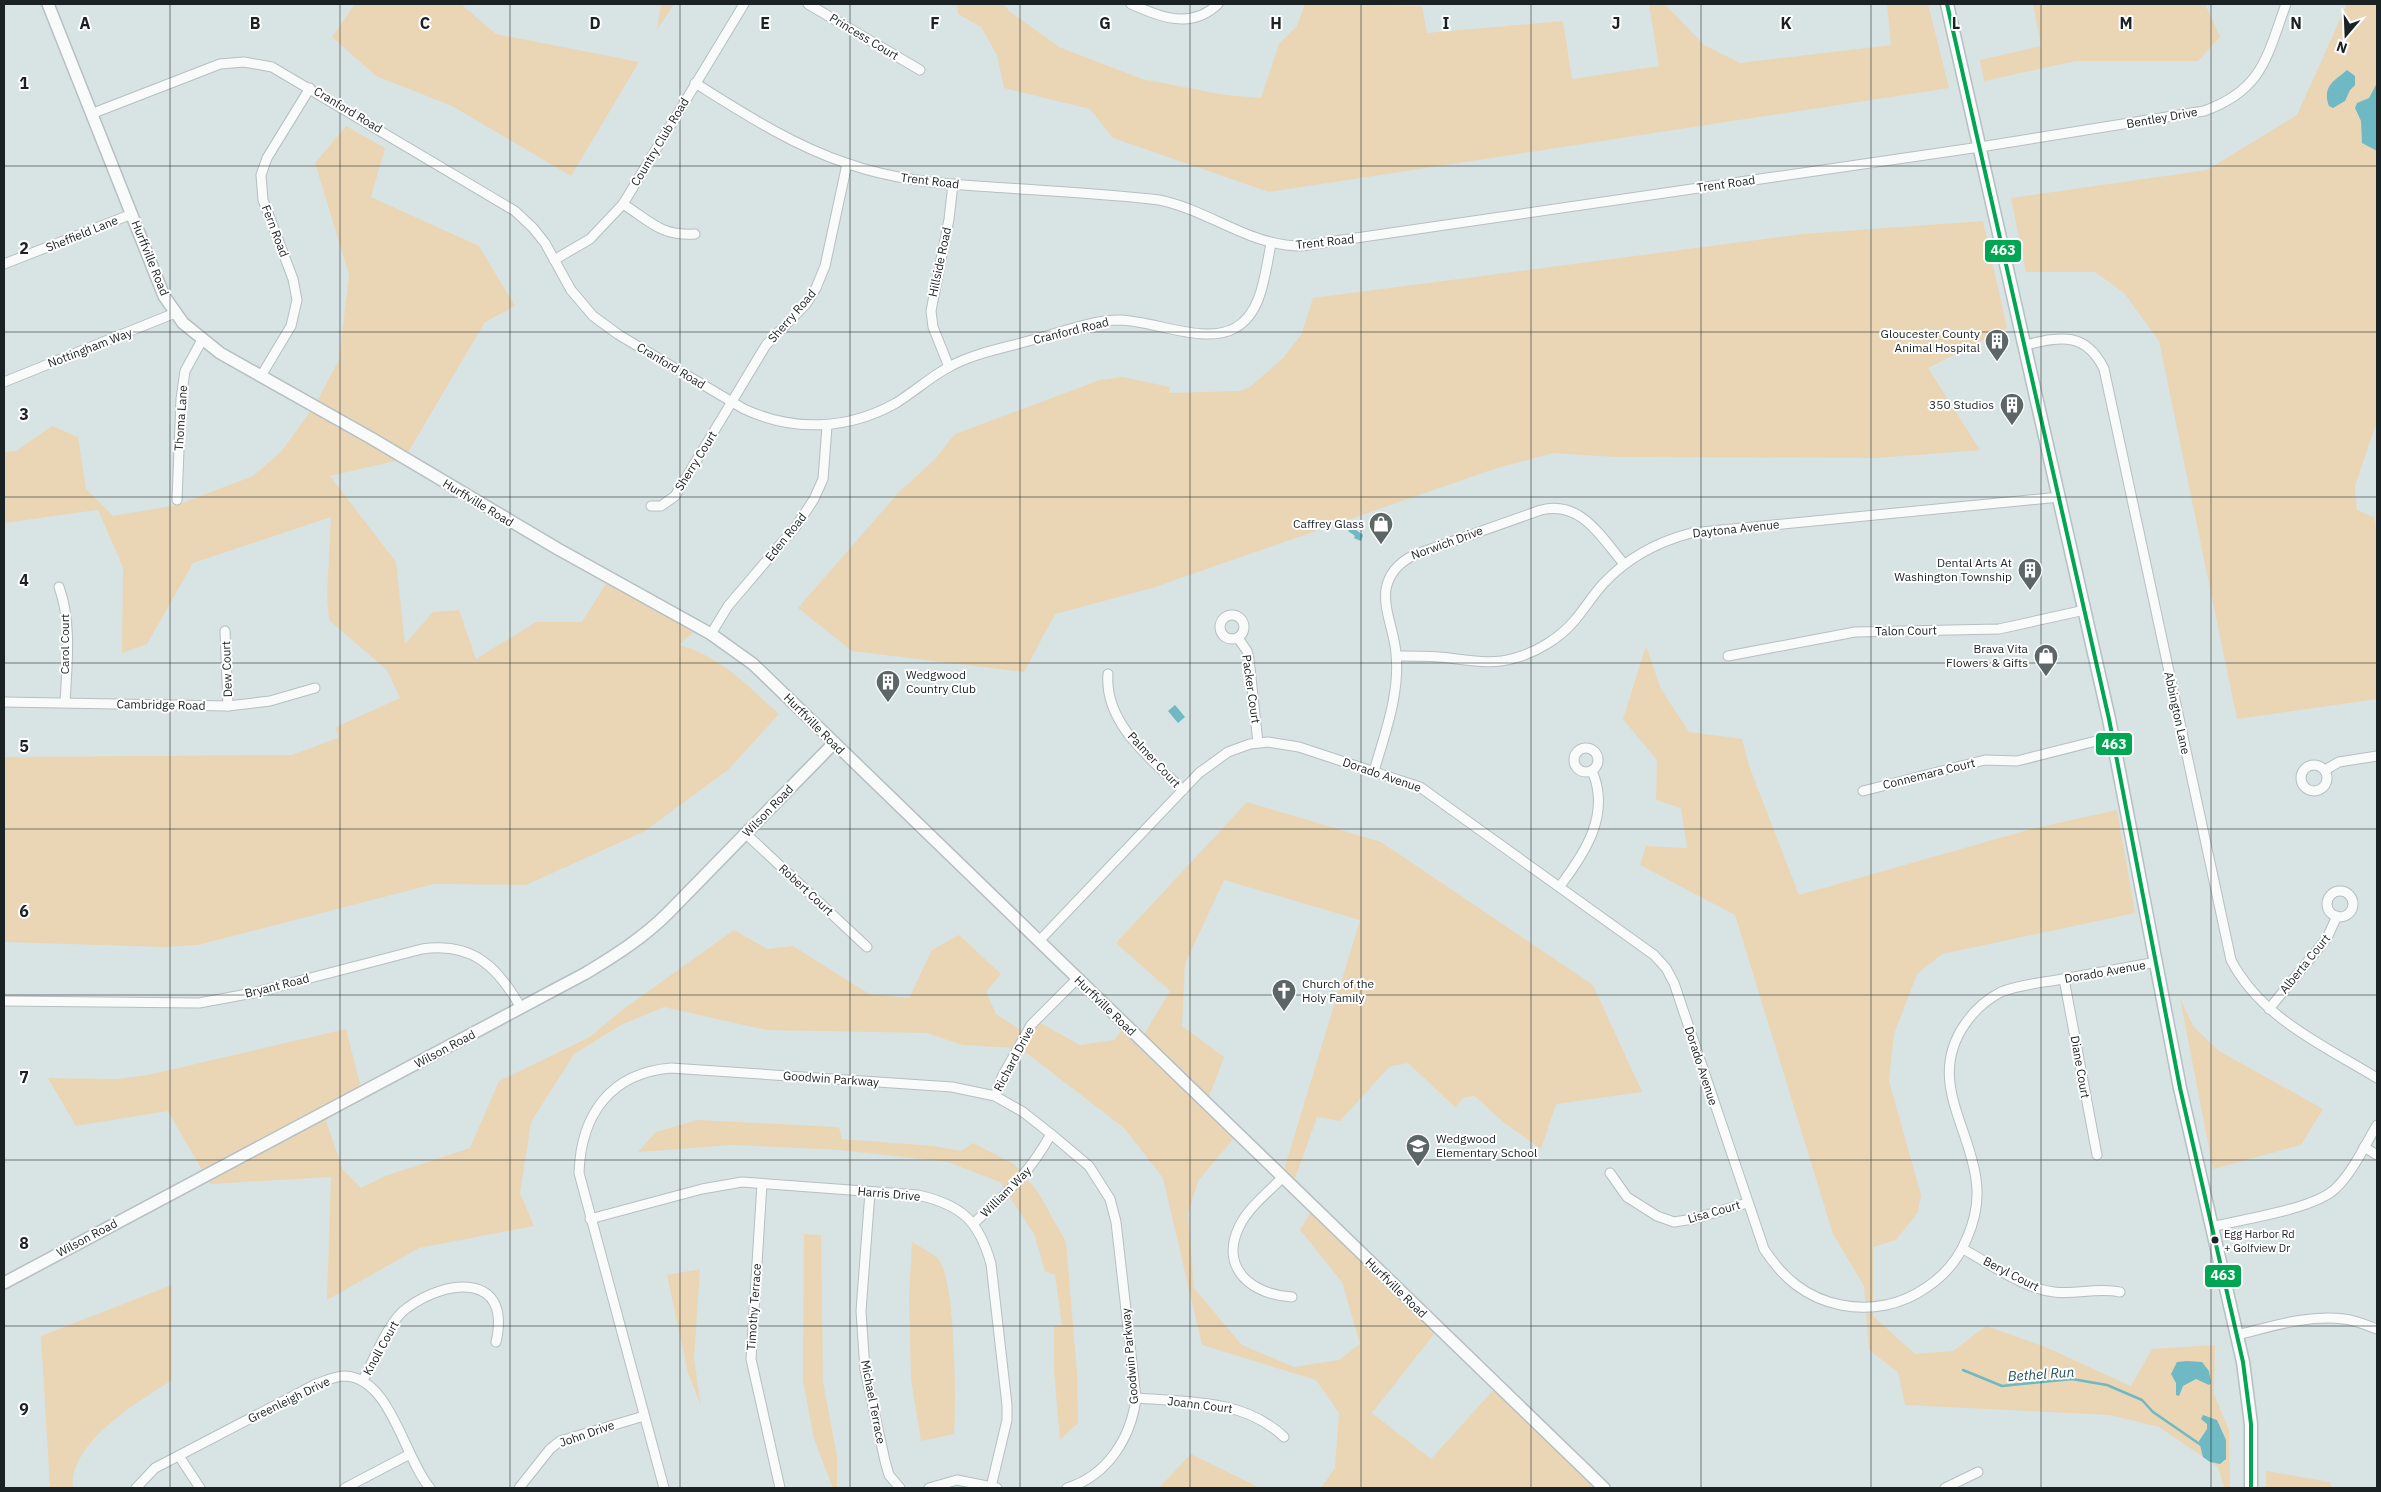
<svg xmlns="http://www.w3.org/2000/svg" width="2381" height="1492" font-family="'IBM Plex Sans',sans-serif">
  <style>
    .green { fill: #ead6b5 }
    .water { fill: #6eb9c3 }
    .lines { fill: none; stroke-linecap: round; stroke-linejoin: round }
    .stream { stroke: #6eb9c3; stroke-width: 2.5 }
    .minor-casing { stroke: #b6bfc1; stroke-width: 11 }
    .tertiary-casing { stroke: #b6bfc1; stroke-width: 14 }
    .secondary-casing { stroke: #b6bfc1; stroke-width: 15 }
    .minor { stroke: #f9fbfb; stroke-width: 9 }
    .tertiary { stroke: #f9fbfb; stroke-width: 11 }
    .secondary { stroke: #f9fbfb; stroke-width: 12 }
    .bus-1-casing { stroke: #fff; stroke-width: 8 }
    .bus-1 { stroke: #00a651; stroke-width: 4 }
    .grid { fill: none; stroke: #1a2223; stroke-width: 1; stroke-opacity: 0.55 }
    .bus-dot { fill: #1a2223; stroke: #fff; stroke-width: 2 }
    .labels { text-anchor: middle; stroke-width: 4; stroke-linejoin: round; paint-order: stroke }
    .bus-label { font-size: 11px; fill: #1a2223; stroke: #fff; text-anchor: start }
    .street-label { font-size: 12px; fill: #1a2223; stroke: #fff }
    .poi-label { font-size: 12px; fill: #1a2223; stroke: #fff; text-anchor: end }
    .water-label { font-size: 14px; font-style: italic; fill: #265259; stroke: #fff }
    .grid-label { font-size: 16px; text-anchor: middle; font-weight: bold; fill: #1a2223; stroke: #fff; stroke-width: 4; stroke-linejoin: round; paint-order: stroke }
    .line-badge { stroke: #fff; stroke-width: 2 }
    .badge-label { font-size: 14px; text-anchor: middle; font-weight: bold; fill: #fff }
  </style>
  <rect width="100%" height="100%" fill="#d8e3e4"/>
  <!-- green -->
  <g class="green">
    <polygon points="355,4 461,4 496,34 639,62 571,176 452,106 376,76 332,37"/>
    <polygon points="661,4 674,4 657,30"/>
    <polygon points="957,4 1004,4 1009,11 1059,47 1142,79 1225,95 1261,98 1279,44 1297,26 1305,4 1422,6 1427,33 1563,21 1572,79 1659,66 1649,4 1665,4 1704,45 1740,63 1891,45 1887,4 1928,4 1949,88 1269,192 1113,138 1090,109 1004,88 997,55 981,27 958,14"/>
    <polygon points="2033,4 2205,4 2220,37 2198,61 2076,61 1984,81 1980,60 2041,46"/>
    <polygon points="2347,4 2377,4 2377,421 2355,486 2357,510 2374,517 2377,539 2377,699 2237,719 2159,341 2124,293 2095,272 2026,272 2011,198 2207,170 2297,115"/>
    <path d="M346,126L385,148L371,197L479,246L515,306L485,322L404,459L330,476L396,562L405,644L433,612L459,610L476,659L536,622H582L612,574L699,627L679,645C720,656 748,686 779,714L729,769L645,831L526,885L434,884L198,945L165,947L4,942V757L292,755L338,738L336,727L400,698L387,670L329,620L327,597L331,517L193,563L147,644L122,653L123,567L98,510L4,523V452L16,451L52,426L78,437L86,489L113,516L177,505L253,476L281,452L315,405L339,360L349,275L315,163Z"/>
    <polygon points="1983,221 2007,328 1928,368 1980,450 1877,458 1614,457 1553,453 1494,469 1152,588 1055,614 1024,672 852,651 798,608 899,492 935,459 955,434 1100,380 1123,377 1170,387 1169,393 1239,391 1250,387 1283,358 1301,335 1313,298 1803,234"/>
    <polygon points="1646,646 1661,689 1689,732 1742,739 1749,766 1799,895 2035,828 2117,810 2135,913 1942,954 1917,974 1894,1034 1889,1081 1921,1195 1918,1212 1896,1240 1873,1247 1873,1316 1915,1354 1953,1351 1986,1326 2043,1346 2131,1386 2152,1349 2215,1345 2214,1394 2229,1430 2230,1488 2224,1488 2218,1467 2159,1427 2110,1415 1905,1405 1898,1372 1869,1350 1864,1286 1833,1234 1735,915 1640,865 1646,846 1687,848 1681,808 1656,800 1657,760 1623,719"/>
    <polygon points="1247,802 1381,842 1593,985 1642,1092 1556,1104 1541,1149 1503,1122 1475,1096 1463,1098 1455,1107 1408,1063 1389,1067 1340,1121 1317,1117 1293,1184 1283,1173 1360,920 1224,880 1185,964 1182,1026 1224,1057 1208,1099 1240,1131 1198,1181 1188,1214 1194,1288 1242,1345 1294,1367 1339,1360 1360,1344 1342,1282 1300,1230 1315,1205 1438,1329 1372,1413 1431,1459 1498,1385 1606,1488 1321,1488 1335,1468 1339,1413 1316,1380 1202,1345 1163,1178 1124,1128 1020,1048 962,1045 927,1033 766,1030 664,1007 621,1025 574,1054 531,1122 520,1193 534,1226 419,1248 327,1300 331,1177 210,1184 168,1111 76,1126 48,1078 117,1079 148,1075 346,1029 360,1084 326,1121 343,1170 361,1188 385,1176 470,1148 499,1081 590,1037 622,1010 734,930 767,949 793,946 869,994 909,998 932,950 959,935 1001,974 986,992 996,1014 1025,1033 1035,1020 1080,1045 1114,1040 1128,1023 1143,1036 1170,991 1116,943"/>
    <polygon points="2180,998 2193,1026 2219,1051 2323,1109 2301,1145 2213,1169"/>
    <polygon points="697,1120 839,1127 842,1139 934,1146 961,1151 973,1143 1014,1164 1038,1192 1066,1242 1077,1373 1078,1423 1060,1440 1054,1371 1054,1327 1062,1325 1055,1275 1045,1271 1034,1234 1000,1182 948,1162 840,1150 733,1145 638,1152 656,1132"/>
    <polygon points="804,1234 821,1235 823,1382 837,1456 837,1488 833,1488 814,1439 803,1381"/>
    <path d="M912,1242C920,1247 931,1252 938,1259C956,1279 956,1403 954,1434L921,1441L911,1380L909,1295Z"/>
    <polygon points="700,1269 694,1358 701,1406 688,1373 667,1275"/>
    <path d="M172,1285V1380C138,1402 69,1442 73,1488H50L41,1336Z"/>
    <polygon points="1191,1454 1256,1486 1256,1488 1159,1488"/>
    <polygon points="2266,1471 2330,1482 2333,1488 2266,1488"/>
  </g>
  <!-- water -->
  <g class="water">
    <path d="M2347,70L2355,76V85L2350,90L2345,101L2333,108L2329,106C2322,86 2334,81 2347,70Z"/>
    <polygon points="2377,83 2377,151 2362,143 2361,121 2355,108 2357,103 2369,98"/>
    <polygon points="1352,527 1363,535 1361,541 1354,538 1355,536 1348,531"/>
    <polygon points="1175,705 1185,717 1178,723 1168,711"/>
    <polygon points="2187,1361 2202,1362 2209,1371 2211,1383 2209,1385 2196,1379 2183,1386 2179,1396 2176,1395 2176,1383 2171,1374 2177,1362"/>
    <polygon points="2203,1415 2217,1420 2226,1440 2226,1459 2220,1464 2210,1462 2203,1457 2199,1441 2207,1429 2207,1424 2201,1419"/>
  </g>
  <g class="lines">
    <!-- stream -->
    <polyline class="stream" points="1963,1370 2002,1386 2072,1379 2107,1385 2142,1400 2153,1412 2201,1445"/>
    <defs>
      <g id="minor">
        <polyline points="808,4 920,70"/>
        <path d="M1131,4C1161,17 1191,30 1218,4"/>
        <path d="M695,83C743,113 792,145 846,163C893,180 942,184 992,187C1047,191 1103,193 1159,200C1209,210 1249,246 1301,246L1980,147L2204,111C2263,90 2267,56 2286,4"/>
        <path d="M91,114L220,64L244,62L272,67L515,211L533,228L545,243L571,290L593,316L619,335L744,409C794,432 848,430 896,403C914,392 930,377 949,367C974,353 1005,348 1032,340C1060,333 1091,320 1120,320C1155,321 1205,345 1235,328C1263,313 1265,271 1271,244"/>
        <path d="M623,204C650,221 660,236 695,234"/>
        <polyline points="554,260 590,239 623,204 744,4"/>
        <polyline points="4,264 132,214"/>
        <path d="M2026,345C2061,336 2086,332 2104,369L2231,960C2261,1018 2323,1045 2377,1078"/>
        <polyline points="949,367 933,327 931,311 949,219 953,184"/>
        <polyline points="261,376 291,326 297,300 293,279 263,200 261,175 267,158 310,88"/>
        <polyline points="4,382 175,313"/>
        <polyline points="177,500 181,399 185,371 202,340"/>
        <polyline points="651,506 661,506 675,496 766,345 806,304 816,288 825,266 847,164"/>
        <path d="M59,587C72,622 67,666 65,702"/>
        <circle cx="1232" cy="627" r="12"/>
        <polyline points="225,631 228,706"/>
        <polyline points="711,634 728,606 797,525 814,499 823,479 827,426"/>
        <polyline points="1238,638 1247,651 1249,659 1258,743"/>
        <path d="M1397,656C1411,656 1425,656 1439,657C1465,659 1489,666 1515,658C1537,652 1560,638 1575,620C1585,608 1593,595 1603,584C1627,558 1657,542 1691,533L2060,497"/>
        <polyline points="1728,656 1855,632 1999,629 2085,610"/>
        <path d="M1108,674C1104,723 1151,759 1183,790"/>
        <polyline points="4,702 228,706 270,701 315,688"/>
        <circle cx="1586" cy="760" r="12"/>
        <circle cx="2314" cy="778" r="13"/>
        <polyline points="2325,770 2339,762 2377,756"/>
        <path d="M1374,771C1385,733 1400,694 1396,654C1395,633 1383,610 1386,589C1389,573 1400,562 1414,555L1541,510C1581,500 1601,537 1624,564"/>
        <polyline points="1863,791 1985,760 2017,761 2112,737"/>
        <polyline points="745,833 867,947"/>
        <path d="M1560,886C1585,853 1611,814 1592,771"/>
        <circle cx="2340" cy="904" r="13"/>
        <path d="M1039,941L1199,773L1228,752L1250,744L1268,742L1299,747L1420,787L1654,955L1666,968L1674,983L1764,1249C1783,1278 1806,1298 1841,1305C1871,1311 1902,1305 1927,1287C1945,1275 1959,1258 1967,1238C1975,1220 1979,1199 1976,1179C1969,1125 1927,1079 1965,1024C1974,1011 1987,999 2001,992C2018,985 2038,983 2057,980C2090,974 2124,968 2157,962"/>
        <polyline points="2064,979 2097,1155"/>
        <path d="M4,1001L199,1003L253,993L422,949C473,942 498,967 521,1008"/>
        <polyline points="2269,1009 2327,938 2337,916"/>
        <polyline points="995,1096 1002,1077 1031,1025 1077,979"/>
        <polyline points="2364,1147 2377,1155"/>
        <polyline points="1610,1173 1627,1197 1657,1216 1674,1222 1693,1219 1747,1203"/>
        <path d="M1282,1178C1267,1193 1248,1208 1239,1227C1219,1269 1253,1295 1292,1297"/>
        <polyline points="762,1184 751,1359 780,1488"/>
        <polyline points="870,1192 861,1311 865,1370 885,1461 889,1475 900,1488"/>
        <path d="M590,1219L702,1189L742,1182L918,1195C962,1205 979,1221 991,1264L1007,1405V1420L991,1487"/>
        <path d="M974,1223C1007,1193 1029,1174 1051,1134"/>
        <path d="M2211,1227C2242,1219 2312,1210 2335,1189C2353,1172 2365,1145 2377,1125"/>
        <path d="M1963,1249C1991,1264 2022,1288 2054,1292C2076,1295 2097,1287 2120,1292"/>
        <path d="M2237,1335C2270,1327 2309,1314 2344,1319C2355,1320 2366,1325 2377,1329"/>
        <path d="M363,1380C374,1360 389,1320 407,1308C447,1278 512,1273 496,1342"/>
        <path d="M1136,1398C1189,1402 1244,1399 1284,1437"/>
        <polyline points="179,1456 200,1488"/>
        <path d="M136,1488L155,1468L316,1384C325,1381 335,1376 345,1376C391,1378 404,1458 430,1488"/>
        <polyline points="345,1488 410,1454"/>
        <polyline points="519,1488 550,1449 560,1441 644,1416"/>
        <path d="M664,1488L579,1173C581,1115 610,1073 671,1068L952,1087L995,1096L1023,1112L1051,1134L1089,1166L1110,1199L1116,1222L1136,1398C1131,1438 1107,1476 1067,1488"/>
        <polyline points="929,1488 957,1480 997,1488"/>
        <polyline points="1945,1488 1978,1472"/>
      </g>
      <g id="tertiary">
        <polyline points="48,4 164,296 183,323 220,353 371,438 558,549 711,634 753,664 1604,1488"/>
        <path d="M4,1283L586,973C616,955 644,937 668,913L834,743"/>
      </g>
      <polyline id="secondary" points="1947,4 2109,719 2180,1088 2243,1362 2251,1424 2251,1488"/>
    </defs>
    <!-- minor casing -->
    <use href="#minor" class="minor-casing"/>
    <!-- tertiary casing -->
    <use href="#tertiary" class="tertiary-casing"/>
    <!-- secondary casing -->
    <use href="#secondary" class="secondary-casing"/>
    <!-- minor -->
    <use href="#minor" class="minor"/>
    <!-- tertiary -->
    <use href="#tertiary" class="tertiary"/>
    <!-- secondary -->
    <use href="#secondary" class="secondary"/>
    <defs>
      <polyline id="bus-1" points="1947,4 2109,719 2180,1088 2243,1362 2251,1424 2251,1488"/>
    </defs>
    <!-- bus-1 casing -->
    <use href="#bus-1" class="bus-1-casing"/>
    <!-- bus-1 -->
    <use href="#bus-1" class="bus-1"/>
  </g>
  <!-- grid -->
  <path class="grid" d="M170,4V1488M340,4V1488M510,4V1488M680,4V1488M850,4V1488M1020,4V1488M1190,4V1488M1361,4V1488M1531,4V1488M1701,4V1488M1871,4V1488M2041,4V1488M2211,4V1488M4,166H2377M4,332H2377M4,497H2377M4,663H2377M4,829H2377M4,995H2377M4,1160H2377M4,1326H2377"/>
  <!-- icons -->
  <defs>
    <symbol id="building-pin" viewBox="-11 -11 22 30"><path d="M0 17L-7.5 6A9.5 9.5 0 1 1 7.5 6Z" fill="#5c6667" stroke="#fff"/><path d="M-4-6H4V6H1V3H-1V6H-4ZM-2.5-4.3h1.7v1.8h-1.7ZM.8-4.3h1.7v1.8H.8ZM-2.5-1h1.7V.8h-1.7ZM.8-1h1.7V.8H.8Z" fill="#fff"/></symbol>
    <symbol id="shop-pin" viewBox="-11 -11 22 30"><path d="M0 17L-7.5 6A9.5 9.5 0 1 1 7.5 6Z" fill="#5c6667" stroke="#fff"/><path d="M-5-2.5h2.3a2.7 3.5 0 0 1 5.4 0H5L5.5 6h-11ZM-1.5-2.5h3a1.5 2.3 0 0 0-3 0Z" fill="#fff"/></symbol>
    <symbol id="church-pin" viewBox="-11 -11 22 30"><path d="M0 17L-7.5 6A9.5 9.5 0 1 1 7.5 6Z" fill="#5c6667" stroke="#fff"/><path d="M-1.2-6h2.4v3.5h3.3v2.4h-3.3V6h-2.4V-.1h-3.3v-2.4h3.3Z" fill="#fff"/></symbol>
    <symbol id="school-pin" viewBox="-11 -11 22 30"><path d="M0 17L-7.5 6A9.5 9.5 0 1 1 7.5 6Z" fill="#5c6667" stroke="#fff"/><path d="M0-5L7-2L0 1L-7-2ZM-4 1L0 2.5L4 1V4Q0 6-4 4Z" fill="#fff"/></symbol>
  </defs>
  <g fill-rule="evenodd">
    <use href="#building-pin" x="1983" y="327" width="28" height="38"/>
    <use href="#building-pin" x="1998" y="391" width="28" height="38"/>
    <use href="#shop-pin" x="1367" y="510" width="28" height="38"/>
    <use href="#building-pin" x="2016" y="556" width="28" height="38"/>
    <use href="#shop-pin" x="2032" y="642" width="28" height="38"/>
    <use href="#building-pin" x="874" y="668" width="28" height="38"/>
    <use href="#church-pin" x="1270" y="977" width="28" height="38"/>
    <use href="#school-pin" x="1404" y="1132" width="28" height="38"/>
  </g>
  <!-- markers -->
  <circle class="bus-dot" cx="2215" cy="1240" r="4.5"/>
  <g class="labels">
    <!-- bus labels -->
    <g class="bus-label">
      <text x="2224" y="1238">Egg Harbor Rd<tspan x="2224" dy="14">+ Golfview Dr</tspan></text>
    </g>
    <!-- street labels -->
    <g class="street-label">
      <text transform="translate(864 37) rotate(31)" y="4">Princess Court</text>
      <text transform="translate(348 110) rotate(31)" y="4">Cranford Road</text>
      <text transform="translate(2162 118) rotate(-10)" y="4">Bentley Drive</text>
      <text transform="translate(660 142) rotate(-59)" y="4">Country Club Road</text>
      <text transform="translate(930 181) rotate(7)" y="4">Trent Road</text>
      <text transform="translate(1726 184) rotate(-8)" y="4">Trent Road</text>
      <text transform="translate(275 231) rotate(69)" y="4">Fern Road</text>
      <text transform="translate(82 234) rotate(-22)" y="4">Sheffield Lane</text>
      <text transform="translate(1325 242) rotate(-6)" y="4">Trent Road</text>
      <text transform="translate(150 258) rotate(68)" y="4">Hurffville Road</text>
      <text transform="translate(940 262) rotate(-78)" y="4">Hillside Road</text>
      <text transform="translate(792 316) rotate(-49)" y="4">Sherry Road</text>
      <text transform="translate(1071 331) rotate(-14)" y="4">Cranford Road</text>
      <text transform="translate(90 348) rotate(-21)" y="4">Nottingham Way</text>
      <text transform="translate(671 366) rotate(31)" y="4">Cranford Road</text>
      <text transform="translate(181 418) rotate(-86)" y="4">Thoma Lane</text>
      <text transform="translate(696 461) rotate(-58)" y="4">Sherry Court</text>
      <text transform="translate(478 503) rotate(31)" y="4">Hurffville Road</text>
      <text transform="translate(1736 529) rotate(-6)" y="4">Daytona Avenue</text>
      <text transform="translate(786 537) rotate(-51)" y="4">Eden Road</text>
      <text transform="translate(1447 543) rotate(-20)" y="4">Norwich Drive</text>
      <text transform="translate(1906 631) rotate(-1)" y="4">Talon Court</text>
      <text transform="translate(65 644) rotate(-90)" y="4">Carol Court</text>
      <text transform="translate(227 669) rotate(-92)" y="4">Dew Court</text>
      <text transform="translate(1251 689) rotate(82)" y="4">Packer Court</text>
      <text transform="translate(161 705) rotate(1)" y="4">Cambridge Road</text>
      <text transform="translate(2177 713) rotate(78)" y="4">Abbington Lane</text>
      <text transform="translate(814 724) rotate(45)" y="4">Hurffville Road</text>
      <text transform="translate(1154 760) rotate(47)" y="4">Palmer Court</text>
      <text transform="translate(1929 774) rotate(-14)" y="4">Connemara Court</text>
      <text transform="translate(1382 775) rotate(19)" y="4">Dorado Avenue</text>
      <text transform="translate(768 811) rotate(-46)" y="4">Wilson Road</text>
      <text transform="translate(806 890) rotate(43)" y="4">Robert Court</text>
      <text transform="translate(2305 964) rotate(-51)" y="4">Alberta Court</text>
      <text transform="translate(2105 972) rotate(-10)" y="4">Dorado Avenue</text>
      <text transform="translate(277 986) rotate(-14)" y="4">Bryant Road</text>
      <text transform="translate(1105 1006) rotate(44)" y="4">Hurffville Road</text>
      <text transform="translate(445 1049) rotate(-28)" y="4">Wilson Road</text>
      <text transform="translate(1014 1059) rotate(-62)" y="4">Richard Drive</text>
      <text transform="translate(1701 1066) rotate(72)" y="4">Dorado Avenue</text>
      <text transform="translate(2080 1067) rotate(80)" y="4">Diane Court</text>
      <text transform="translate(831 1079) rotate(4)" y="4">Goodwin Parkway</text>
      <text transform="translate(1006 1192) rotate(-45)" y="4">William Way</text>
      <text transform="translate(889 1194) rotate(5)" y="4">Harris Drive</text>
      <text transform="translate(1714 1212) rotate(-16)" y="4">Lisa Court</text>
      <text transform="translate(87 1238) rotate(-28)" y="4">Wilson Road</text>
      <text transform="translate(2011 1274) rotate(27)" y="4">Beryl Court</text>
      <text transform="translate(1396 1288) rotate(44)" y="4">Hurffville Road</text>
      <text transform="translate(754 1307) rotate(-86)" y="4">Timothy Terrace</text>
      <text transform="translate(381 1348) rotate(-61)" y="4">Knoll Court</text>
      <text transform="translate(1130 1356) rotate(-95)" y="4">Goodwin Parkway</text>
      <text transform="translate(289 1400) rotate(-26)" y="4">Greenleigh Drive</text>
      <text transform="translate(873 1402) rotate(79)" y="4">Michael Terrace</text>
      <text transform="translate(1200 1405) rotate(7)" y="4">Joann Court</text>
      <text transform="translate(587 1434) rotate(-19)" y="4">John Drive</text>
    </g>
    <!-- poi labels -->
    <g class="poi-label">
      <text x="1980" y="338">Gloucester County<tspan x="1980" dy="14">Animal Hospital</tspan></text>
      <text x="1994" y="409">350 Studios</text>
      <text x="1364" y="528">Caffrey Glass</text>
      <text x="2012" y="567">Dental Arts At<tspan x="2012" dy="14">Washington Township</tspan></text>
      <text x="2028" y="653">Brava Vita<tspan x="2028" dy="14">Flowers &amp; Gifts</tspan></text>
      <text x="906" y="679" text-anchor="start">Wedgwood<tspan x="906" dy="14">Country Club</tspan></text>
      <text x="1302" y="988" text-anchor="start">Church of the<tspan x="1302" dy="14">Holy Family</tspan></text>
      <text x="1436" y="1143" text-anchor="start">Wedgwood<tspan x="1436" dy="14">Elementary School</tspan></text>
    </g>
    <!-- water labels -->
    <g class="water-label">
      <text transform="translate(2041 1374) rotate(-4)" y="5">Bethel Run</text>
    </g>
  </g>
  <g class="grid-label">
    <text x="85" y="29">A</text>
    <text x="255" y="29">B</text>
    <text x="425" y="29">C</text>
    <text x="595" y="29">D</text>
    <text x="765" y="29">E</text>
    <text x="935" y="29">F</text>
    <text x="1105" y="29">G</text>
    <text x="1276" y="29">H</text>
    <text x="1446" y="29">I</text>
    <text x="1616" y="29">J</text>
    <text x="1786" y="29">K</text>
    <text x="1956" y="29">L</text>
    <text x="2126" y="29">M</text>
    <text x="2296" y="29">N</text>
    <text x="24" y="89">1</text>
    <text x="24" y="254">2</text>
    <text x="24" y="420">3</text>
    <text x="24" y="586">4</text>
    <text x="24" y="752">5</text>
    <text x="24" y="917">6</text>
    <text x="24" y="1083">7</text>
    <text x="24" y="1249">8</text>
    <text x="24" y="1415">9</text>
  </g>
  <g class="line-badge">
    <rect x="1984" y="239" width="38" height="24" rx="5" fill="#00a651"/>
    <rect x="2095" y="732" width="38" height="24" rx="5" fill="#00a651"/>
    <rect x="2204" y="1264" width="38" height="24" rx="5" fill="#00a651"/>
  </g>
  <g class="badge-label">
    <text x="2003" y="255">463</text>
    <text x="2114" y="749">463</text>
    <text x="2223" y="1280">463</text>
  </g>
  <!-- border -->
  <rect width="2381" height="1492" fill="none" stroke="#1a2223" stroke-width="10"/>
  <!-- north arrow -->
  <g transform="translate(2346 35) rotate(199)" stroke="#ffffff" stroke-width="4" paint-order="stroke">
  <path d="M0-4L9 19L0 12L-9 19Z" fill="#1a2223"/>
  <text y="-8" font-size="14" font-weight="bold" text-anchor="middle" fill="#1a2223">N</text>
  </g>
</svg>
